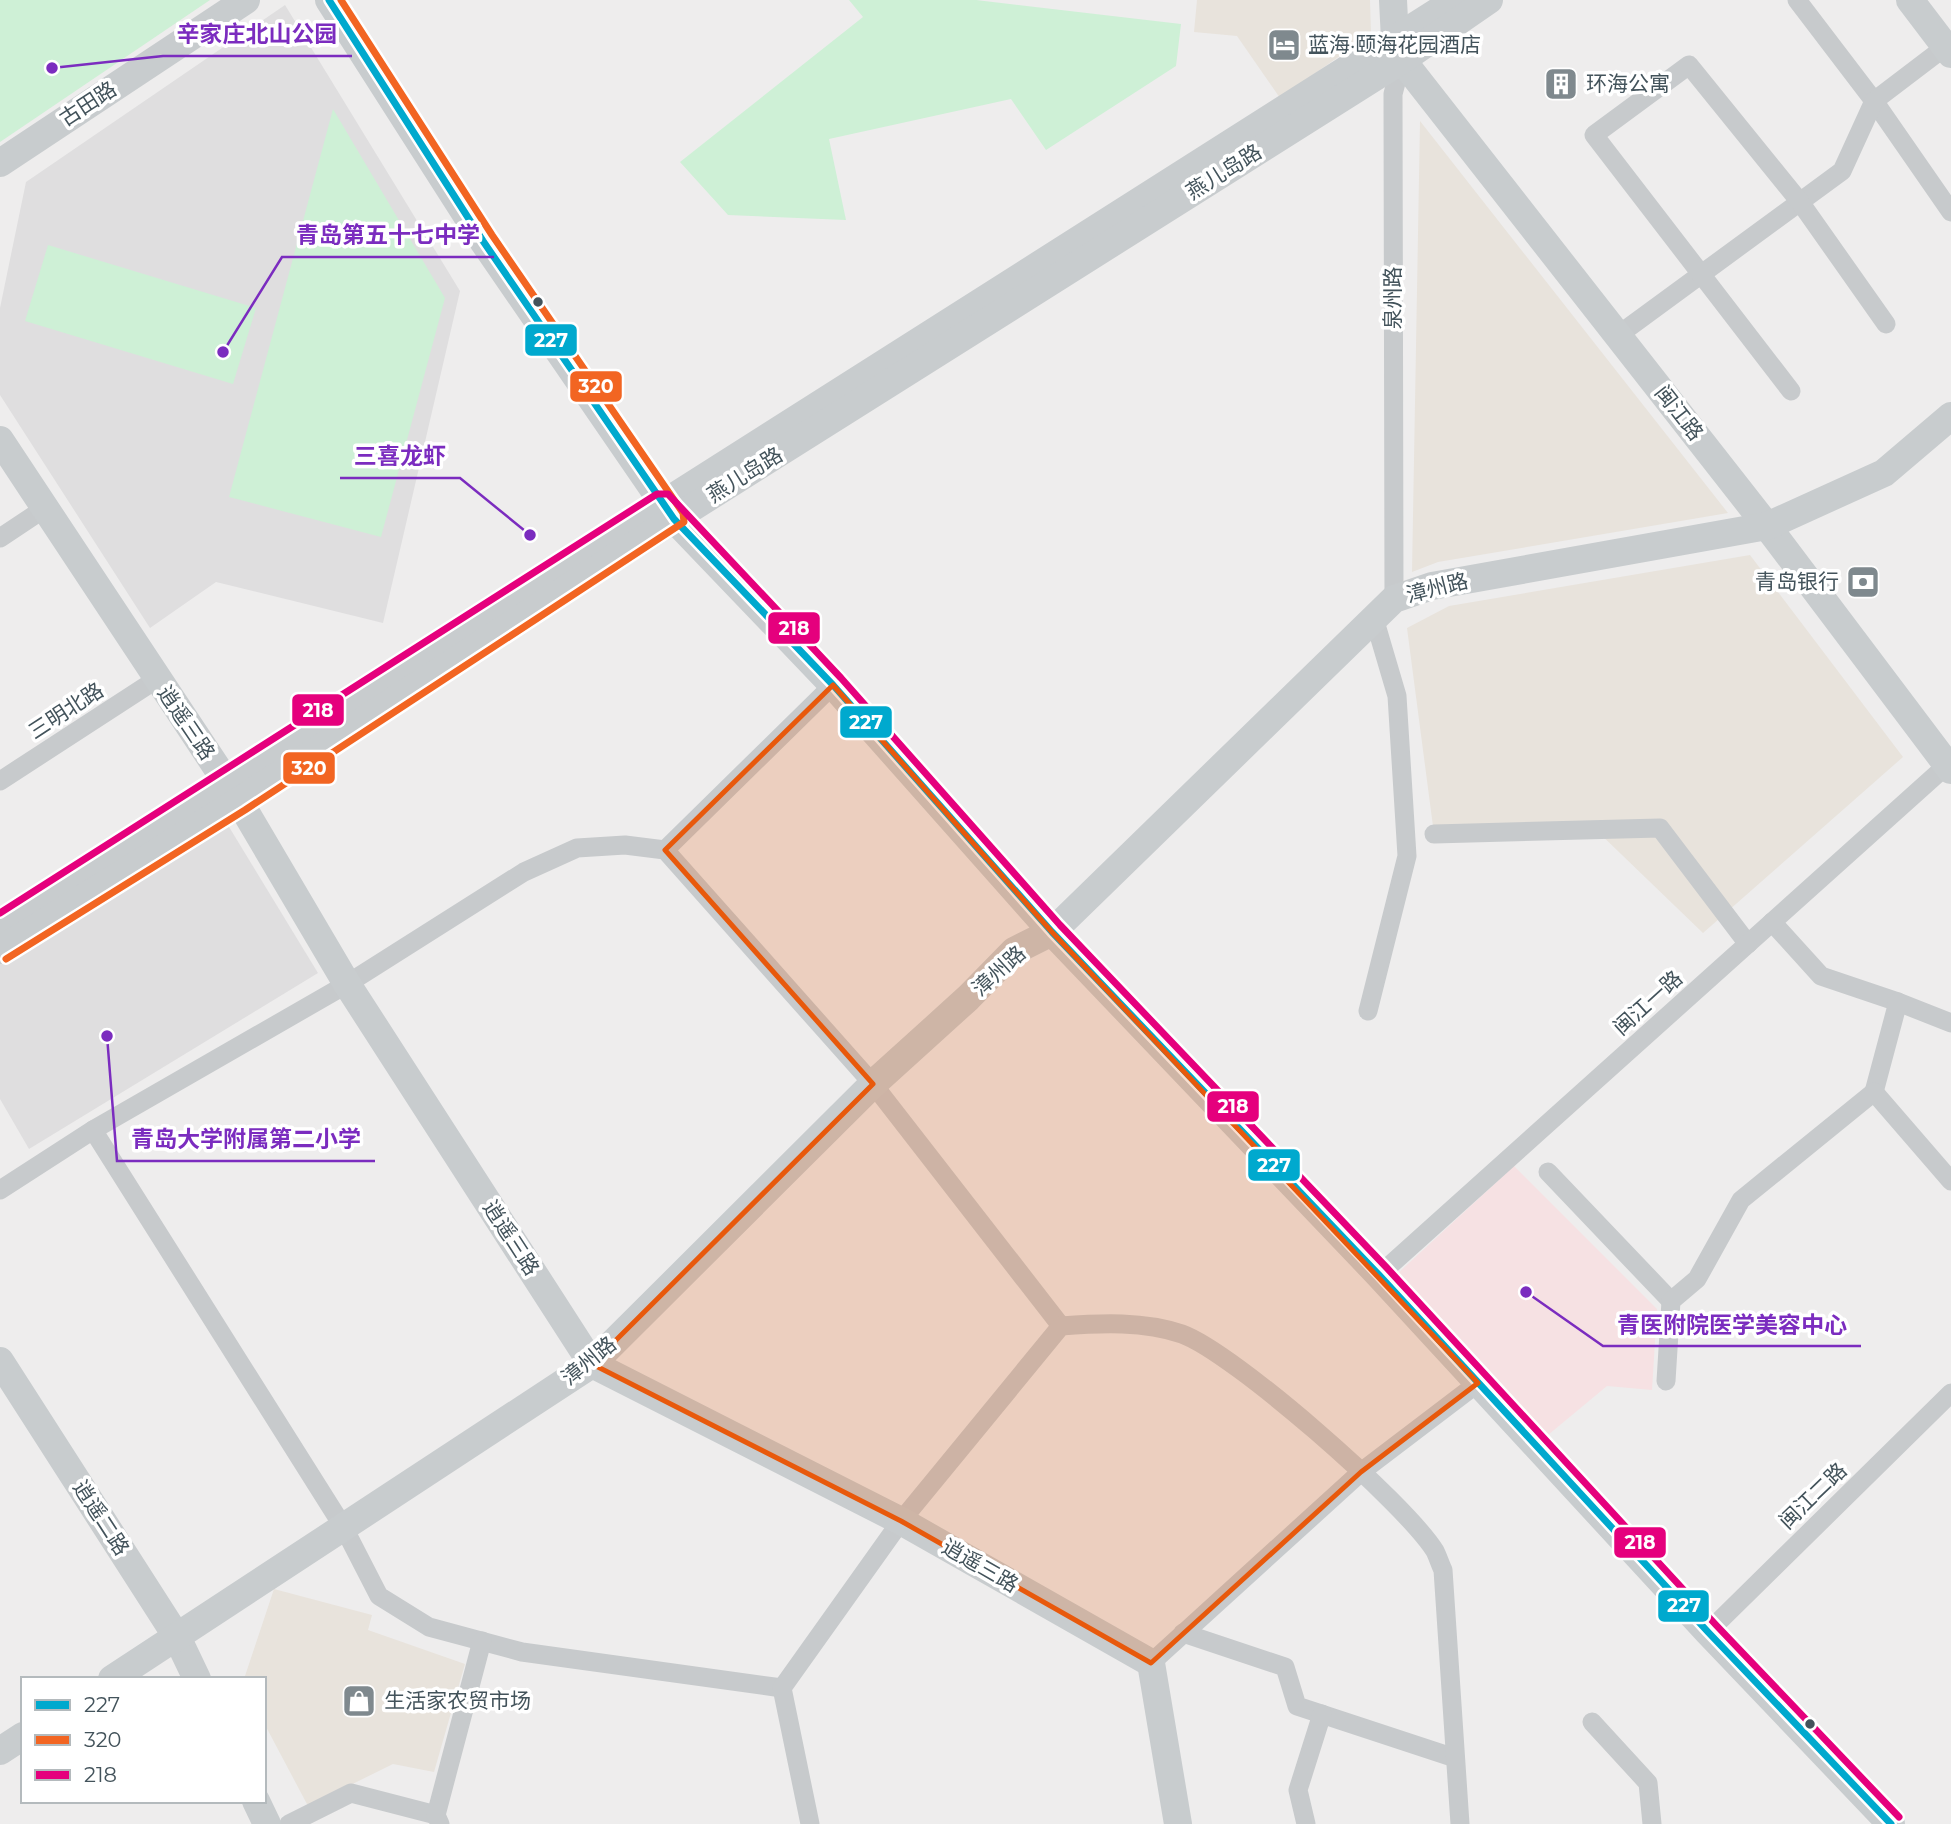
<svg xmlns="http://www.w3.org/2000/svg" width="1951" height="1824" font-family="Montserrat,'Noto Sans SC',sans-serif">
  <style>
    .commercial { fill: #e8e3dc }
    .education { fill: #dfdedf }
    .medical { fill: #f6e1e3 }
    .green { fill: #cef0d6 }
    .lines { fill: none; stroke-linecap: round; stroke-linejoin: round }
    .street { stroke: #c7cacc; stroke-width: 19 }
    .secondary { stroke: #c8ccce; stroke-width: 28 }
    .bus-1-casing { stroke: #fff; stroke-width: 12 }
    .bus-2-casing { stroke: #fff; stroke-width: 12 }
    .bus-3-casing { stroke: #fff; stroke-width: 12 }
    .bus-1 { stroke: #00a9ce; stroke-width: 7 }
    .bus-2 { stroke: #f26522; stroke-width: 7 }
    .bus-3 { stroke: #e5007d; stroke-width: 7 }
    .marked { fill: #e8590c; fill-opacity: 0.2; stroke: #e8590c; stroke-width: 5; stroke-linejoin: round }
    .bus-dot { fill: #43535b; stroke: #fff; stroke-width: 2.5 }
    .labels { text-anchor: middle; stroke-width: 7; stroke-linejoin: round; paint-order: stroke }
    .poi-label { font-size: 21px; fill: #43535b; stroke: #fff; text-anchor: start }
    .street-label { font-size: 21px; fill: #43535b; stroke: #fff }
    .leader { fill: none; stroke: #7b2cbf; stroke-width: 2.5 }
    .callout-dot { fill: #7b2cbf; stroke: #fff; stroke-width: 2.5 }
    .callout-label { font-size: 23px; text-anchor: middle; font-weight: bold; fill: #7b2cbf; stroke: #fff; stroke-width: 7; stroke-linejoin: round; paint-order: stroke }
    .line-badge { stroke: #fff; stroke-width: 2.5 }
    .badge-label { font-size: 19px; text-anchor: middle; font-weight: bold; fill: #fff }
  </style>
  <rect width="100%" height="100%" fill="#eeeded"/>
  <!-- commercial -->
  <g class="commercial">
    <polygon points="1197,0 1370,0 1371,34 1280,98 1237,36 1194,32"/>
    <polygon points="1420,121 1728,513 1438,562 1412,572"/>
    <polygon points="1750,555 1903,757 1703,933 1594,828 1434,834 1407,628 1449,606"/>
    <polygon points="274,1589 372,1615 368,1630 465,1664 434,1772 393,1764 308,1806 264,1723 264,1679 244,1679"/>
  </g>
  <!-- education -->
  <g class="education">
    <polygon points="285,5 460,291 383,623 216,582 150,628 0,395 0,308 26,182"/>
    <polygon points="223,817 318,973 29,1149 0,1099 0,960"/>
  </g>
  <!-- medical -->
  <polygon class="medical" points="1514,1166 1657,1309 1652,1390 1607,1386 1548,1435 1396,1275"/>
  <!-- green -->
  <g class="green">
    <polygon points="0,0 210,0 0,142"/>
    <polygon points="849,0 976,0 1181,24 1176,66 1046,150 1011,99 829,139 846,220 728,215 680,162 863,17"/>
    <polygon points="333,109 445,298 381,537 229,497"/>
    <polygon points="48,245 256,308 233,384 25,321"/>
  </g>
  <g class="lines">
    <!-- street -->
    <g class="street">
      <polyline points="1797,0 1874,101 1951,212"/>
      <polyline points="1617,336 1842,171 1874,101 1945,47"/>
      <polyline points="1791,391 1594,135 1689,65 1800,202 1886,324"/>
      <polyline points="0,538 45,508"/>
      <polyline points="1394,599 1393,94 1402,60"/>
      <polyline points="0,781 157,679"/>
      <polyline points="1434,834 1660,828 1748,944"/>
      <polyline points="665,850 833,685"/>
      <polyline points="1772,922 1821,976 1898,1002"/>
      <polyline points="1368,1011 1407,856 1397,696 1374,618"/>
      <polyline points="1874,1092 1898,1002 1951,1023"/>
      <polyline points="93,1130 344,1528 379,1596 429,1627 522,1652 782,1688"/>
      <polyline points="1548,1172 1671,1301"/>
      <polyline points="0,1190 93,1130 347,984 524,872 577,848 625,845 665,850 873,1084 1061,1326"/>
      <polyline points="1379,1275 1947,765"/>
      <polyline points="1666,1381 1671,1301 1697,1279 1741,1200 1874,1092 1951,1181"/>
      <polyline points="1708,1632 1951,1393"/>
      <polyline points="1183,1633 1285,1667 1297,1706 1455,1758"/>
      <polyline points="1151,1663 1361,1472 1478,1383"/>
      <polyline points="1592,1722 1648,1783 1652,1824"/>
      <polyline points="289,1824 351,1793 436,1815"/>
      <polyline points="440,1824 436,1815 482,1641"/>
      <path d="M810,1824L782,1688L901,1521L1061,1326C1101,1323 1144,1321 1182,1334C1234,1353 1405,1503 1435,1551C1438,1557 1440,1564 1443,1570L1460,1824"/>
      <polyline points="1306,1824 1298,1790 1322,1714"/>
    </g>
    <!-- secondary -->
    <g class="secondary">
      <polyline points="329,0 483,241 674,519 833,685 1052,932 1379,1275 1708,1632 1891,1824"/>
      <polyline points="1393,0 1395,40 1402,60 1767,526 1951,770"/>
      <polyline points="1910,0 1951,54"/>
      <polyline points="0,163 246,0"/>
      <polyline points="0,440 239,801 347,984 592,1364 901,1521 1151,1663 1178,1824"/>
      <polyline points="0,925 1456,0"/>
      <polyline points="0,950 239,801 674,519 1402,60 1489,0"/>
      <polyline points="0,1361 177,1637 197,1679"/>
      <polyline points="112,1679 592,1364 873,1084 968,998 1014,951 1052,932 1394,599 1432,586 1767,526 1884,473 1951,416"/>
      <polyline points="0,1751 23,1736"/>
      <polyline points="256,1801 267,1824"/>
    </g>
    <defs>
      <polyline id="bus-1" points="329,0 483,241 674,519 833,685 1052,932 1379,1275 1708,1632 1891,1824"/>
      <polyline id="bus-2" points="6,959 245,810 684,522 683,513 492,235 341,0"/>
      <polyline id="bus-3" points="0,913 657,494 668,494 841,678 1060,925 1387,1268 1716,1625 1899,1817"/>
    </defs>
    <!-- bus-1 casing -->
    <use href="#bus-1" class="bus-1-casing"/>
    <!-- bus-2 casing -->
    <use href="#bus-2" class="bus-2-casing"/>
    <!-- bus-3 casing -->
    <use href="#bus-3" class="bus-3-casing"/>
    <!-- bus-1 -->
    <use href="#bus-1" class="bus-1"/>
    <!-- bus-2 -->
    <use href="#bus-2" class="bus-2"/>
    <!-- bus-3 -->
    <use href="#bus-3" class="bus-3"/>
  </g>
  <!-- marked area -->
  <path class="marked" d="M833,685L1052,932L1478,1383L1361,1472L1151,1663L901,1521L592,1364L873,1084L665,850Z"/>
  <!-- icons -->
  <defs>
    <symbol id="hotel-square" viewBox="-11 -11 22 22"><rect x="-9" y="-9" width="18" height="18" rx="4" fill="#7f898e" stroke="#fff"/><path d="M-6-4.5h1.5V1H6V5H4.5V3h-9V5H-6ZM-4 0a1.8 1.8 0 1 1 3.6 0ZM.5 0V-2.5h3Q6-2.5 6 0Z" fill="#fff"/></symbol>
    <symbol id="building-square" viewBox="-11 -11 22 22"><rect x="-9" y="-9" width="18" height="18" rx="4" fill="#7f898e" stroke="#fff"/><path d="M-4-6H4V6H1V3H-1V6H-4ZM-2.5-4.3h1.7v1.8h-1.7ZM.8-4.3h1.7v1.8H.8ZM-2.5-1h1.7V.8h-1.7ZM.8-1h1.7V.8H.8Z" fill="#fff"/></symbol>
    <symbol id="bank-square" viewBox="-11 -11 22 22"><rect x="-9" y="-9" width="18" height="18" rx="4" fill="#7f898e" stroke="#fff"/><path d="M-6-4H6V4H-6ZM0-2.3a2.3 2.3 0 1 0 0 4.6a2.3 2.3 0 1 0 0-4.6Z" fill="#fff"/></symbol>
    <symbol id="shop-square" viewBox="-11 -11 22 22"><rect x="-9" y="-9" width="18" height="18" rx="4" fill="#7f898e" stroke="#fff"/><path d="M-5-2.5h2.3a2.7 3.5 0 0 1 5.4 0H5L5.5 6h-11ZM-1.5-2.5h3a1.5 2.3 0 0 0-3 0Z" fill="#fff"/></symbol>
  </defs>
  <g fill-rule="evenodd">
    <use href="#hotel-square" x="1265" y="26" width="38" height="38"/>
    <use href="#building-square" x="1542" y="65" width="38" height="38"/>
    <use href="#bank-square" x="1844" y="563" width="38" height="38"/>
    <use href="#shop-square" x="340" y="1682" width="38" height="38"/>
  </g>
  <!-- markers -->
  <g class="bus-dot">
    <circle cx="538" cy="302" r="6"/>
    <circle cx="1810" cy="1724" r="6"/>
  </g>
  <g class="labels">
    <!-- poi labels -->
    <g class="poi-label">
      <text x="1308" y="52">蓝海·颐海花园酒店</text>
      <text x="1586" y="91">环海公寓</text>
      <text x="1839" y="589" text-anchor="end">青岛银行</text>
      <text x="384" y="1708">生活家农贸市场</text>
    </g>
    <!-- street labels -->
    <g class="street-label">
      <text transform="translate(88 104) rotate(-33)" y="7">古田路</text>
      <text transform="translate(1224 172) rotate(-32)" y="7">燕儿岛路</text>
      <text transform="translate(1393 298) rotate(-90)" y="7">泉州路</text>
      <text transform="translate(1679 413) rotate(52)" y="7">闽江路</text>
      <text transform="translate(745 475) rotate(-32)" y="7">燕儿岛路</text>
      <text transform="translate(1437 588) rotate(-14)" y="7">漳州路</text>
      <text transform="translate(66 711) rotate(-33)" y="7">三明北路</text>
      <text transform="translate(186 723) rotate(56)" y="7">逍遥三路</text>
      <text transform="translate(999 971) rotate(-42)" y="7">漳州路</text>
      <text transform="translate(1648 1003) rotate(-42)" y="7">闽江一路</text>
      <text transform="translate(511 1238) rotate(57)" y="7">逍遥三路</text>
      <text transform="translate(589 1361) rotate(-39)" y="7">漳州路</text>
      <text transform="translate(1813 1496) rotate(-44)" y="7">闽江二路</text>
      <text transform="translate(101 1518) rotate(57)" y="7">逍遥二路</text>
      <text transform="translate(980 1566) rotate(30)" y="7">逍遥三路</text>
    </g>
  </g>
  <!-- callouts -->
  <path class="leader" d="M52 68L163 56H352M223 352L282 257H494M530 535L460 478H340M107 1036L117 1161H375M1526 1292L1603 1346H1861"/>
  <g class="callout-dot">
    <circle cx="52" cy="68" r="7"/>
    <circle cx="223" cy="352" r="7"/>
    <circle cx="530" cy="535" r="7"/>
    <circle cx="107" cy="1036" r="7"/>
    <circle cx="1526" cy="1292" r="7"/>
  </g>
  <g class="callout-label">
    <text x="257" y="42">辛家庄北山公园</text>
    <text x="388" y="243">青岛第五十七中学</text>
    <text x="400" y="464">三喜龙虾</text>
    <text x="246" y="1147">青岛大学附属第二小学</text>
    <text x="1732" y="1333">青医附院医学美容中心</text>
  </g>
  <g class="line-badge">
    <rect x="524" y="323" width="54" height="34" rx="7" fill="#00a9ce"/>
    <rect x="569" y="370" width="54" height="33" rx="7" fill="#f26522"/>
    <rect x="767" y="611" width="54" height="34" rx="7" fill="#e5007d"/>
    <rect x="291" y="693" width="54" height="34" rx="7" fill="#e5007d"/>
    <rect x="839" y="705" width="54" height="34" rx="7" fill="#00a9ce"/>
    <rect x="282" y="751" width="54" height="34" rx="7" fill="#f26522"/>
    <rect x="1206" y="1090" width="54" height="33" rx="7" fill="#e5007d"/>
    <rect x="1247" y="1148" width="54" height="34" rx="7" fill="#00a9ce"/>
    <rect x="1613" y="1526" width="54" height="33" rx="7" fill="#e5007d"/>
    <rect x="1657" y="1589" width="53" height="34" rx="7" fill="#00a9ce"/>
  </g>
  <g class="badge-label">
    <text x="551" y="347">227</text>
    <text x="596" y="393">320</text>
    <text x="794" y="635">218</text>
    <text x="318" y="717">218</text>
    <text x="866" y="729">227</text>
    <text x="309" y="775">320</text>
    <text x="1233" y="1113">218</text>
    <text x="1274" y="1172">227</text>
    <text x="1640" y="1549">218</text>
    <text x="1684" y="1612">227</text>
  </g>
  <!-- legend -->
  <rect x="21" y="1677" width="245" height="126" fill="#ffffff" stroke="#b4babd" stroke-width="2"/>
  <rect x="35" y="1700" width="35" height="10" fill="#00a9ce" stroke="#b4babd" stroke-width="2"/>
  <text x="84" y="1712" font-size="21" fill="#43535b">227</text>
  <rect x="35" y="1735" width="35" height="10" fill="#f26522" stroke="#b4babd" stroke-width="2"/>
  <text x="84" y="1747" font-size="21" fill="#43535b">320</text>
  <rect x="35" y="1770" width="35" height="10" fill="#e5007d" stroke="#b4babd" stroke-width="2"/>
  <text x="84" y="1782" font-size="21" fill="#43535b">218</text>
</svg>
